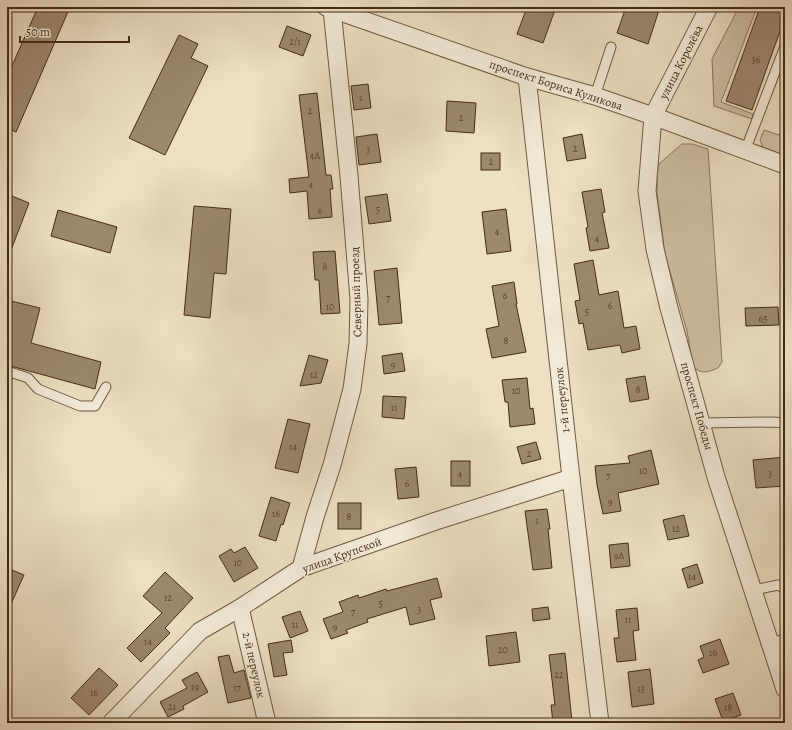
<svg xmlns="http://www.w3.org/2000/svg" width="792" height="730" font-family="Alegreya,serif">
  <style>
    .green { fill: #d0c1a6; stroke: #8a765c }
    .building { fill: #9c896f; stroke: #442b13 }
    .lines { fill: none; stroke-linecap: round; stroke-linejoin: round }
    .service-casing { stroke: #6e583f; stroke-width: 11 }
    .minor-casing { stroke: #6e583f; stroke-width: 19 }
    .service { stroke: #f3ebd9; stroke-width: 9 }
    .minor { stroke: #f3ebd9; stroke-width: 17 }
    .labels { text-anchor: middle; stroke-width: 3; stroke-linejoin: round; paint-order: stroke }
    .number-label { font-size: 10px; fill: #5a422a }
    .street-label { font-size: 12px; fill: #442b13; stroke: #f3ebd9 }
  </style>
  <rect width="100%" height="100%" fill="#ede0c4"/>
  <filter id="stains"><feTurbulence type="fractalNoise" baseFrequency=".005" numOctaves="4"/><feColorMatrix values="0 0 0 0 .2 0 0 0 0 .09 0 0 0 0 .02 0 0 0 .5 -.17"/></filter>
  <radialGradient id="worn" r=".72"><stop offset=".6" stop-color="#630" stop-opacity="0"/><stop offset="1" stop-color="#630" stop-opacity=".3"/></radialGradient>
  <!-- green -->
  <g class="green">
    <polygon points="739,7 757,7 721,102 753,114 752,119 714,106 712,59"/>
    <polygon points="764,130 785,137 785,156 763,148 760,140"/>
    <path d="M682,144H692L708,149L722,362L718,368C709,372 700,375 693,366L687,331L665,254L657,193V174L659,164Z"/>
  </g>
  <!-- building -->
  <g class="building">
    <polygon points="38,7 70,7 16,132 7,128 7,77"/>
    <polygon points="527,7 556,7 543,43 517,34"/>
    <polygon points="626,7 660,7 648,44 617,33"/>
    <polygon points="760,7 785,7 785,17 752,110 726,101"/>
    <polygon points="287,26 311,35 303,56 279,47"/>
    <polygon points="179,35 198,44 191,58 208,66 165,155 129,138"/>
    <polygon points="368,84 371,108 354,110 351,86"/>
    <polygon points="317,93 326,175 331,175 333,189 330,189 332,217 309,219 307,191 290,193 289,179 309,177 299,95"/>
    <polygon points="447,101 476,103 474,133 446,131"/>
    <polygon points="377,134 381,162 359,165 356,137"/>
    <polygon points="582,134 586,158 567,161 563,138"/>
    <rect x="481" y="153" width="19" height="17"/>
    <polygon points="601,189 605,212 602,213 609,248 590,251 586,228 588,227 582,192"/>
    <polygon points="7,194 29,203 8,258 7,258"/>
    <polygon points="387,194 391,221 369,224 365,197"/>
    <polygon points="194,206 231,209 226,274 214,273 210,318 184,315"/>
    <polygon points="506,209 511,251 487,254 482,212"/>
    <polygon points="58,210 117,227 110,253 51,236"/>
    <polygon points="335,251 340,313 321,314 319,280 315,280 313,252"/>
    <polygon points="593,260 599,295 618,291 624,328 636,326 640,349 622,353 620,345 588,350 583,323 579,324 575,301 580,300 574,264"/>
    <polygon points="397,268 402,323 379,325 374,271"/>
    <polygon points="514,282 517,304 516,304 526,352 492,358 486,329 499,326 492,286"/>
    <polygon points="7,300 40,308 31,343 101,362 95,389 7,365"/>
    <polygon points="778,307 779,325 746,326 745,308"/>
    <polygon points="402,353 405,371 384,374 382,356"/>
    <polygon points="309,355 328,360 321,383 300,386"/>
    <polygon points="645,376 649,399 630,402 626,379"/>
    <polygon points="527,378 530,409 533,408 535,424 510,427 508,402 505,402 502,380"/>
    <polygon points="383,396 406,397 404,419 382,417"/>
    <polygon points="288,419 310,424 298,473 275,468"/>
    <polygon points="536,442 541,459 522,464 517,447"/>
    <polygon points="651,450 659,484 618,493 621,511 603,514 597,485 595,466 630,463 628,456"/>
    <polygon points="785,457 785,486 756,488 753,460"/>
    <rect x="451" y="461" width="19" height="25"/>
    <polygon points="416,467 419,497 398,499 395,469"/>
    <polygon points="271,497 290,503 283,525 281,524 276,541 259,536"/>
    <rect x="338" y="503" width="23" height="26"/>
    <polygon points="547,509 550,529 548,529 552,568 533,570 525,511"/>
    <polygon points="684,515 689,536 668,540 663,520"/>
    <polygon points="628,543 630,566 611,568 609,545"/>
    <polygon points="245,547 258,568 234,582 219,556 231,549 234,553"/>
    <polygon points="697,564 703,583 688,588 682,569"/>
    <polygon points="7,568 24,575 7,613"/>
    <polygon points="165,572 193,598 165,628 170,633 141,662 127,648 162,613 143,596"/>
    <polygon points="437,578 442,597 430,600 435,619 410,625 406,607 367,619 368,622 346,630 348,633 331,639 323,619 343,612 339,602 358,595 359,598 386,589 387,591"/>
    <polygon points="548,607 550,619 533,621 532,609"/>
    <polygon points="637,608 639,630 633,631 636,660 617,662 614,638 619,638 616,610"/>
    <polygon points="300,611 308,631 290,638 282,617"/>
    <polygon points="516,632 520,662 489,666 486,636"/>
    <polygon points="720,639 729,664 703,673 698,660 704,657 700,646"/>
    <polygon points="291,640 293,652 283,653 287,675 274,677 268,644"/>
    <polygon points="565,653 572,722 553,723 551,705 555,705 549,655"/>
    <polygon points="229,655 234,673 244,670 251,698 228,703 218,657"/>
    <polygon points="99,668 118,685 89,715 71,698"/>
    <polygon points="650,669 654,704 632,707 628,672"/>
    <polygon points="197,672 208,692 183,706 184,709 168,717 160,702 187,688 182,680"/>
    <polygon points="733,693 741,715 723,721 715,699"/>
  </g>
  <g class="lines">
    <defs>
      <g id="service">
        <polyline points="595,96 611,47"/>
        <polyline points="745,151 785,46"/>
        <polyline points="7,371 28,378 38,389 80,406 95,406 106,387"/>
        <polyline points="701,423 772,422 785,423"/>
        <polyline points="754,590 778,585 785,589"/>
        <polyline points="770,643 785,639"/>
      </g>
      <g id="minor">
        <polyline points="326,7 527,77 595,96 653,116 785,165"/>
        <polyline points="709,7 653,116 647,191 655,249 669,308 716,477 785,689"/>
        <polyline points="527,77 571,478 600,723"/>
        <polyline points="301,568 315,517 332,465 352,389 358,344 359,299 349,176 332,9"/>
        <polyline points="240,608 267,723"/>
        <polyline points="111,723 200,631 240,608 301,568 436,521 571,478"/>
      </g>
    </defs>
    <!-- service casing -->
    <use href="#service" class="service-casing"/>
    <!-- minor casing -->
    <use href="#minor" class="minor-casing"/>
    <!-- service -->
    <use href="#service" class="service"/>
    <!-- minor -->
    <use href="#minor" class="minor"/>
  </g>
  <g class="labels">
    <!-- number labels -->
    <g class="number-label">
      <text x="295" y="45">2/1</text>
      <text x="756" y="63">36</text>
      <text x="361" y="101">1</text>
      <text x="310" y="114">2</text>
      <text x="461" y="121">2</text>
      <text x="575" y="152">2</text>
      <text x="368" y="153">3</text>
      <text x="315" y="159">4А</text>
      <text x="491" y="165">2</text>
      <text x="311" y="188">4</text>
      <text x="378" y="213">5</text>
      <text x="320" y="214">6</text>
      <text x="497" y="235">4</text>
      <text x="597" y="242">4</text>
      <text x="325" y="270">8</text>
      <text x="505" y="299">6</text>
      <text x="388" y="301">7</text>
      <text x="610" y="309">6</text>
      <text x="330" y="310">10</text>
      <text x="587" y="315">5</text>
      <text x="763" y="322">65</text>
      <text x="506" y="344">8</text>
      <text x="393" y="368">9</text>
      <text x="314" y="378">12</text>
      <text x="638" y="393">8</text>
      <text x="516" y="394">10</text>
      <text x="394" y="411">11</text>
      <text x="293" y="450">14</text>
      <text x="529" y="457">2</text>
      <text x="643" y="474">10</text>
      <text x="460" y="477">4</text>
      <text x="770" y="477">3</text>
      <text x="608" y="479">7</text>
      <text x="407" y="487">6</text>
      <text x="610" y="505">9</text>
      <text x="276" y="517">16</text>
      <text x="349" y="520">8</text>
      <text x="537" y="524">1</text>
      <text x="676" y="532">12</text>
      <text x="619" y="559">9А</text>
      <text x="238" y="566">10</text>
      <text x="692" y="580">14</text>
      <text x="168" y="601">12</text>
      <text x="381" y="607">5</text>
      <text x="419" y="613">3</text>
      <text x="353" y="615">7</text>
      <text x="628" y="623">11</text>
      <text x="295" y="628">11</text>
      <text x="335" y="630">9</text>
      <text x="148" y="645">14</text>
      <text x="503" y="653">20</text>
      <text x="713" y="656">16</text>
      <text x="559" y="678">22</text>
      <text x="195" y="690">19</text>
      <text x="237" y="691">17</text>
      <text x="641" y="692">13</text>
      <text x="94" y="696">16</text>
      <text x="172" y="710">21</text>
      <text x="728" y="711">18</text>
    </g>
    <!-- street labels -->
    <g class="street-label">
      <text transform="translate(681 62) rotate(-63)" y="4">улица Королёва</text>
      <text transform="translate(556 85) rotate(18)" y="4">проспект Бориса Куликова</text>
      <text transform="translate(356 292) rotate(-92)" y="4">Северный проезд</text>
      <text transform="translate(562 400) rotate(-96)" y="4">1-й переулок</text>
      <text transform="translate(697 406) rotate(74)" y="4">проспект Победы</text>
      <text transform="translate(342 555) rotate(-20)" y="4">улица Крупской</text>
      <text transform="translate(254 665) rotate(77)" y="4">2-й переулок</text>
    </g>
  </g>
  <!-- margin -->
  <rect width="792" height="730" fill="none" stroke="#ede0c4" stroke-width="24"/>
  <rect x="8" y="8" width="776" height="714" fill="none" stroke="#442b13" stroke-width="2"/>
  <rect x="12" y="12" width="768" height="706" fill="none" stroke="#442b13"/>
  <!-- scale -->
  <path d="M20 36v6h109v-6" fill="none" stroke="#442b13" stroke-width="2"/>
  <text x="26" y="36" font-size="12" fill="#442b13" stroke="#f3ebd9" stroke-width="3" paint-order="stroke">50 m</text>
  <rect width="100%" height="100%" filter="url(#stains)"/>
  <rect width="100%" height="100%" fill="url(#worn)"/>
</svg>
